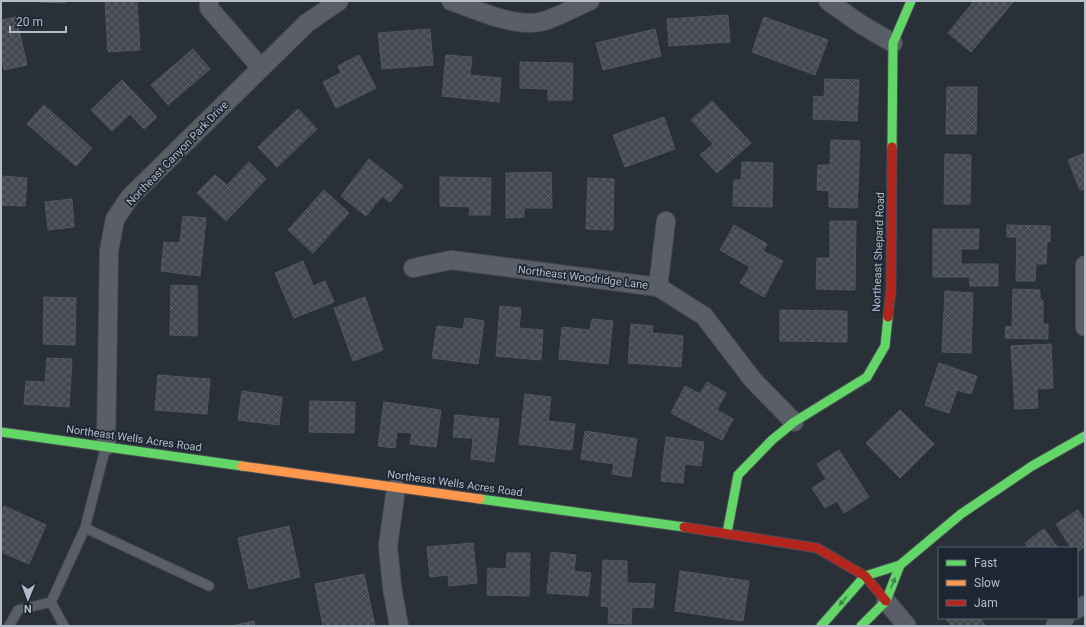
<svg xmlns="http://www.w3.org/2000/svg" width="1086" height="627" font-family="Roboto,sans-serif">
  <style>
    .building { fill: url(#building-cross-hatch); stroke: #52575f }
    .lines { fill: none; stroke-linecap: round; stroke-linejoin: round }
    .lane-casing { stroke: #484c53; stroke-width: 11 }
    .street-casing { stroke: #484c53; stroke-width: 20 }
    .fast-casing { stroke: #484c53; stroke-width: 11 }
    .slow-casing { stroke: #484c53; stroke-width: 11 }
    .jam-casing { stroke: #484c53; stroke-width: 11 }
    .lane { stroke: #5a5e66; stroke-width: 9 }
    .street { stroke: #5a5e66; stroke-width: 18 }
    .fast { stroke: #63d668; stroke-width: 9 }
    .slow { stroke: #ff974d; stroke-width: 9 }
    .jam { stroke: #b3261e; stroke-width: 9 }
    .oneway { fill: #407e4e }
    .labels { text-anchor: middle; stroke-width: 3.5; stroke-linejoin: round; paint-order: stroke }
    .street-label { font-size: 11px; fill: #b4bcc9; stroke: #1d2633 }
  </style>
  <defs>
    <pattern id="building-cross-hatch" width="8" height="8" patternUnits="userSpaceOnUse"><rect width="8" height="8" fill="#444950"/><path d="M0 0l8 8M0 8l8-8" fill="none" stroke="#5d6168"/></pattern>
  </defs>
  <rect width="100%" height="100%" fill="#2a3038"/>
  <!-- building -->
  <g class="building">
    <polygon points="39,1 65,1 65,3 39,2"/>
    <polygon points="105,1 137,1 140,50 108,52"/>
    <polygon points="974,1 1014,1 971,52 948,33"/>
    <polygon points="728,15 730,42 669,46 667,19"/>
    <polygon points="16,17 27,65 4,70 1,57 1,20"/>
    <polygon points="764,17 828,40 815,75 752,52"/>
    <polygon points="430,29 433,65 382,69 378,33"/>
    <polygon points="655,29 661,56 603,70 596,43"/>
    <polygon points="193,49 210,69 168,105 151,85"/>
    <polygon points="359,55 376,88 336,108 323,82 341,73 338,66"/>
    <polygon points="446,55 472,57 470,75 501,78 499,102 442,96"/>
    <polygon points="520,62 573,63 572,100 548,100 548,89 520,88"/>
    <polygon points="825,79 859,80 857,121 813,119 814,96 824,97"/>
    <polygon points="122,80 157,117 144,129 130,114 112,131 91,110"/>
    <polygon points="947,87 977,87 976,134 946,134"/>
    <polygon points="712,101 751,143 717,173 700,155 713,144 691,120"/>
    <polygon points="44,105 92,148 76,166 27,124"/>
    <polygon points="298,109 317,129 277,167 258,147"/>
    <polygon points="664,117 675,149 625,167 613,135"/>
    <polygon points="831,140 860,141 857,208 829,207 829,191 817,190 818,165 830,165"/>
    <polygon points="1085,153 1085,189 1080,190 1068,160"/>
    <polygon points="945,154 971,155 970,204 944,204"/>
    <polygon points="369,159 403,186 390,202 382,196 366,216 341,196"/>
    <polygon points="249,162 266,179 226,221 197,193 215,175 227,185"/>
    <polygon points="742,162 773,163 772,207 733,206 734,180 741,180"/>
    <polygon points="551,172 552,208 524,208 524,217 506,218 506,173"/>
    <polygon points="2,176 27,178 25,206 1,205"/>
    <polygon points="440,177 491,178 490,215 469,215 470,207 440,206"/>
    <polygon points="588,178 614,179 613,230 586,229"/>
    <polygon points="324,190 349,213 313,253 288,230"/>
    <polygon points="72,199 74,227 48,230 45,202"/>
    <polygon points="183,216 206,218 200,276 161,271 164,242 180,243"/>
    <polygon points="830,221 856,221 855,290 816,289 817,258 830,258"/>
    <polygon points="734,225 767,244 763,251 783,261 764,297 740,283 750,267 720,250"/>
    <polygon points="1007,225 1050,226 1050,242 1047,241 1046,264 1036,264 1035,281 1016,281 1017,237 1007,237"/>
    <polygon points="933,229 979,229 978,249 961,249 961,264 998,264 998,286 970,286 969,277 933,277"/>
    <polygon points="303,261 313,286 325,281 334,302 294,318 275,273"/>
    <polygon points="171,285 197,286 197,336 170,335"/>
    <polygon points="1013,289 1040,290 1040,300 1043,300 1043,324 1048,324 1048,339 1005,338 1006,326 1012,327"/>
    <polygon points="945,291 973,293 971,353 942,352"/>
    <polygon points="44,297 76,298 75,345 43,344"/>
    <polygon points="365,297 383,350 353,361 334,308"/>
    <polygon points="500,306 521,308 519,328 543,330 541,360 496,356"/>
    <polygon points="780,310 847,311 847,342 780,341"/>
    <polygon points="465,318 484,321 478,364 432,358 437,326 463,329"/>
    <polygon points="592,319 613,321 608,364 559,359 562,327 590,330"/>
    <polygon points="631,324 653,326 652,333 683,336 681,367 628,363"/>
    <polygon points="1051,344 1053,388 1037,389 1038,408 1015,409 1011,346"/>
    <polygon points="47,358 72,359 69,407 24,404 26,381 45,382"/>
    <polygon points="939,363 977,376 971,394 957,390 949,413 925,405"/>
    <polygon points="158,375 210,379 207,414 155,410"/>
    <polygon points="707,382 726,393 717,410 733,419 722,440 671,413 685,386 700,394"/>
    <polygon points="242,391 282,397 279,425 238,420"/>
    <polygon points="525,394 551,397 548,421 575,424 572,450 519,444"/>
    <polygon points="310,401 355,402 354,433 309,432"/>
    <polygon points="384,402 441,410 436,447 410,444 412,433 397,432 395,448 378,446"/>
    <polygon points="900,410 934,444 900,478 866,443"/>
    <polygon points="455,415 499,419 494,462 471,459 473,438 453,437"/>
    <polygon points="585,431 637,439 631,477 612,474 614,464 581,459"/>
    <polygon points="666,437 704,442 701,466 685,464 683,483 661,481"/>
    <polygon points="839,450 869,497 844,513 837,501 825,508 812,488 826,479 817,464"/>
    <polygon points="4,506 46,525 29,564 1,552 1,513"/>
    <polygon points="1078,510 1085,522 1085,547 1077,552 1077,548 1071,548 1056,524"/>
    <polygon points="289,526 300,577 249,589 238,538"/>
    <polygon points="1044,529 1058,548 1029,548 1025,543"/>
    <polygon points="473,543 477,583 449,586 448,575 430,577 427,547"/>
    <polygon points="551,552 576,555 574,571 591,573 588,596 547,593"/>
    <polygon points="507,553 530,553 529,596 487,595 488,568 506,569"/>
    <polygon points="603,560 627,561 627,583 655,584 653,608 632,607 631,624 608,623 609,607 601,606"/>
    <polygon points="680,571 749,581 743,621 675,611"/>
    <polygon points="364,574 375,626 323,626 315,584"/>
    <polygon points="945,618 979,618 986,626 952,626"/>
    <polygon points="254,621 255,626 231,626"/>
  </g>
  <g class="lines">
    <defs>
      <g id="lane">
        <polyline points="106,446 85,528 209,586"/>
        <polyline points="51,602 85,528"/>
        <polyline points="51,602 64,626"/>
        <polyline points="9,626 18,610 51,602"/>
      </g>
      <g id="street">
        <polyline points="209,1 209,8 261,68"/>
        <path d="M451,1C478,10 516,29 544,21C560,16 575,7 590,1"/>
        <polyline points="828,1 862,25 893,43"/>
        <polyline points="1085,265 1085,327"/>
        <polyline points="413,268 451,260 658,287 704,316 753,380 794,422"/>
        <polyline points="658,287 666,221"/>
        <polyline points="106,446 109,251 115,219 130,197 307,23 339,1"/>
        <polyline points="396,488 388,546 392,587 399,626"/>
        <polyline points="886,601 907,626"/>
        <polyline points="1077,609 1085,605"/>
        <polyline points="1055,626 1065,618"/>
      </g>
      <g id="fast">
        <polyline points="892,147 893,43 911,1"/>
        <polyline points="1,432 242,466"/>
        <polyline points="480,499 684,527"/>
        <polyline points="727,533 738,475 772,440 794,422 867,377 885,346 888,317"/>
        <polyline points="821,626 865,576 900,565 961,514 1032,466 1085,436"/>
        <polyline points="861,626 886,601 900,565"/>
      </g>
      <polyline id="slow" points="242,466 480,499"/>
      <g id="jam">
        <polyline points="888,317 891,290 892,147"/>
        <polyline points="684,527 817,548 865,576 886,601"/>
      </g>
    </defs>
    <!-- lane casing -->
    <use href="#lane" class="lane-casing"/>
    <!-- street casing -->
    <use href="#street" class="street-casing"/>
    <!-- fast casing -->
    <use href="#fast" class="fast-casing"/>
    <!-- slow casing -->
    <use href="#slow" class="slow-casing"/>
    <!-- jam casing -->
    <use href="#jam" class="jam-casing"/>
    <!-- lane -->
    <use href="#lane" class="lane"/>
    <!-- street -->
    <use href="#street" class="street"/>
    <!-- fast -->
    <use href="#fast" class="fast"/>
    <!-- slow -->
    <use href="#slow" class="slow"/>
    <!-- jam -->
    <use href="#jam" class="jam"/>
  </g>
  <!-- one-way arrows -->
  <defs><path id="oneway-solid" d="M-6-.8H1V-3.2L6.5 0L1 3.2V.8H-6Z"/></defs>
  <g class="oneway">
    <use href="#oneway-solid" transform="translate(893 583) rotate(-68)"/>
    <use href="#oneway-solid" transform="translate(843 601) rotate(131)"/>
  </g>
  <g class="labels">
    <!-- street labels -->
    <g class="street-label">
      <text transform="translate(177 153) rotate(-46)" y="4">Northeast Canyon Park Drive</text>
      <text transform="translate(878 252) rotate(-88)" y="4">Northeast Shepard Road</text>
      <text transform="translate(583 277) rotate(7)" y="4">Northeast Woodridge Lane</text>
      <text transform="translate(134 438) rotate(8)" y="4">Northeast Wells Acres Road</text>
      <text transform="translate(455 483) rotate(8)" y="4">Northeast Wells Acres Road</text>
    </g>
  </g>
  <!-- border -->
  <rect width="1086" height="627" fill="none" stroke="#b4bcc9" stroke-width="4"/>
  <!-- legend -->
  <rect x="938" y="547" width="140" height="72" fill="#1d2633" stroke="#59626f"/>
  <rect x="946" y="560" width="20" height="6" fill="#63d668" stroke="#59626f"/>
  <text x="974" y="567" font-size="12" fill="#b4bcc9">Fast</text>
  <rect x="946" y="580" width="20" height="6" fill="#ff974d" stroke="#59626f"/>
  <text x="974" y="587" font-size="12" fill="#b4bcc9">Slow</text>
  <rect x="946" y="600" width="20" height="6" fill="#b3261e" stroke="#59626f"/>
  <text x="974" y="607" font-size="12" fill="#b4bcc9">Jam</text>
  <!-- north arrow -->
  <g transform="translate(28 599) rotate(181)" stroke="#1d2633" stroke-width="3" paint-order="stroke">
  <path d="M0-3L7 15L0 10L-7 15Z" fill="#b4bcc9"/>
  <text y="-6" font-size="11" font-weight="bold" text-anchor="middle" fill="#b4bcc9">N</text>
  </g>
  <!-- scale -->
  <path d="M10 26v6h56v-6" fill="none" stroke="#b4bcc9" stroke-width="2"/>
  <text x="16" y="26" font-size="12" fill="#b4bcc9" stroke="#1d2633" stroke-width="3" paint-order="stroke">20 m</text>
</svg>
